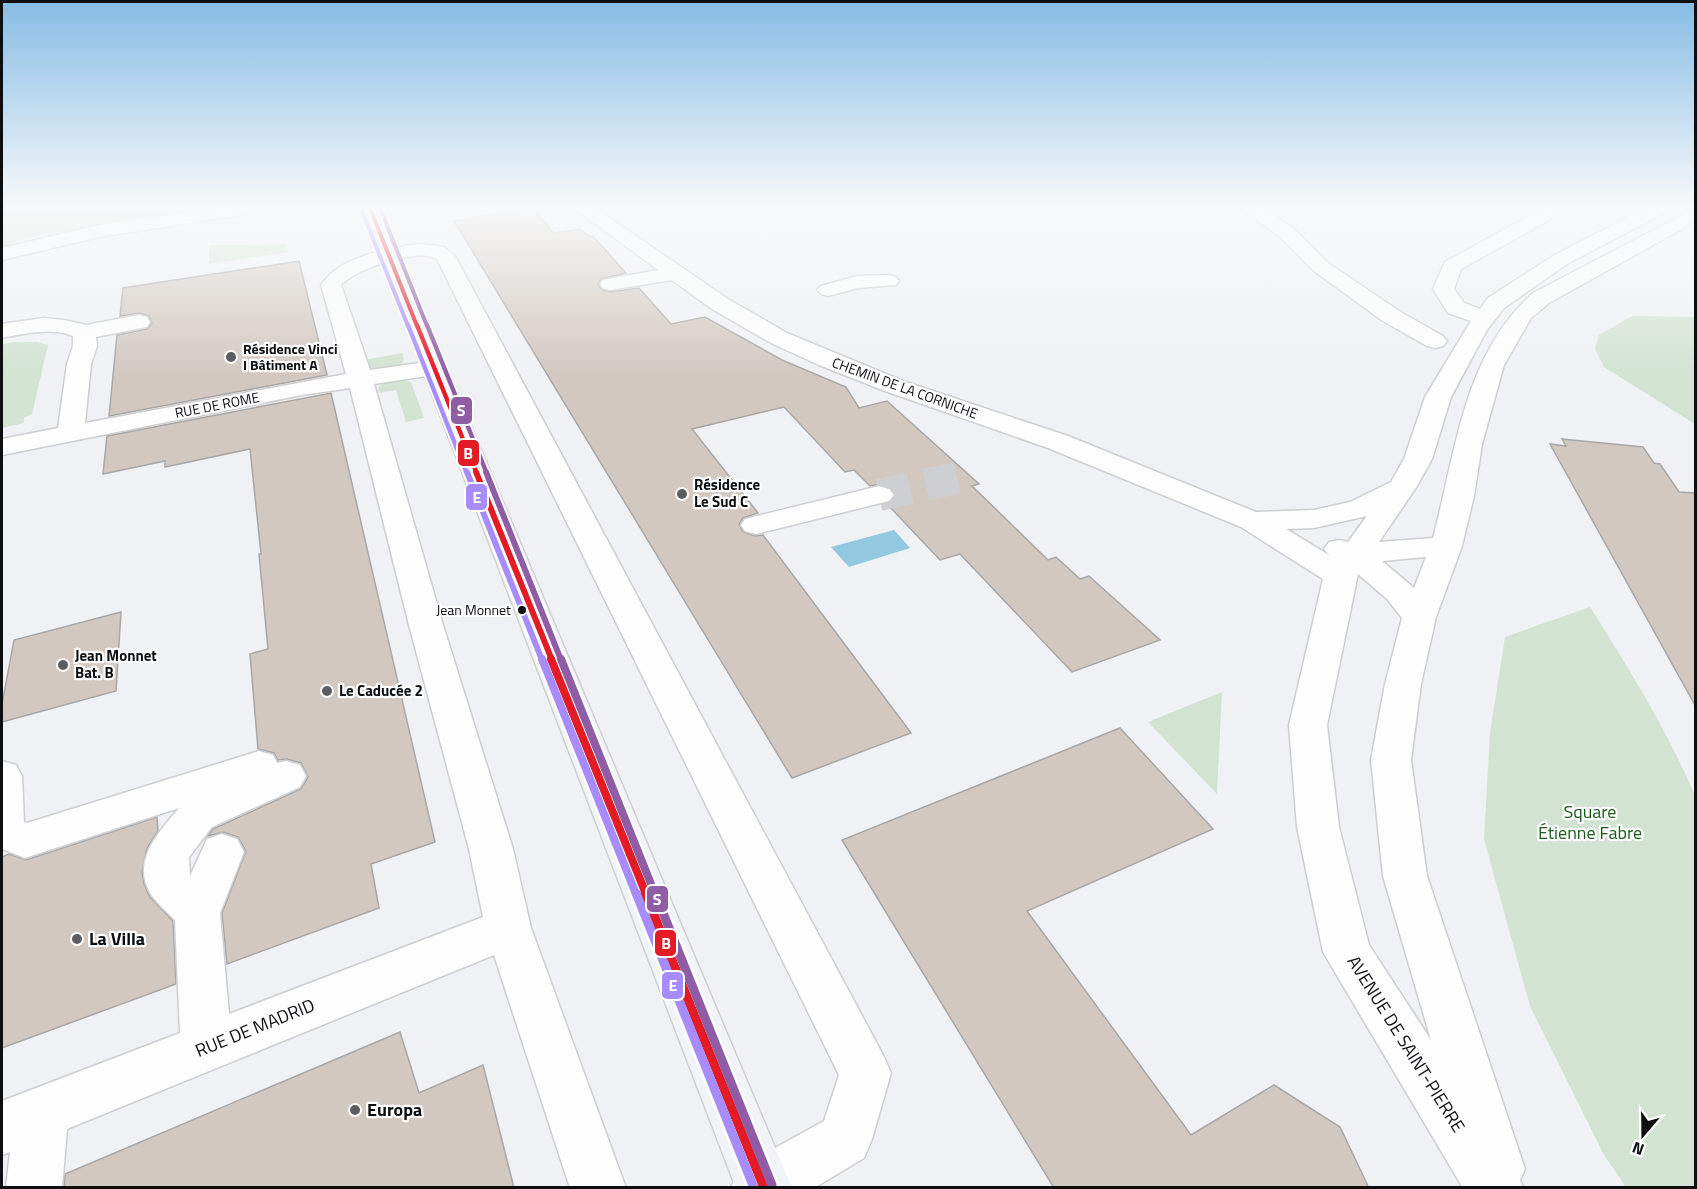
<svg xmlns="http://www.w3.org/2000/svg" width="1697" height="1189" font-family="'Titillium Web',sans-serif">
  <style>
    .green { fill: #d2e3d2 }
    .water { fill: #93c8e1 }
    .building { fill: #d2c8c0; stroke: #a8a7a8; stroke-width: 1.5 }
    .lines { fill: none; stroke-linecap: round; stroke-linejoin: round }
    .minor-tunnel { stroke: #cdcfd2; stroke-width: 32; stroke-dasharray: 32 16; stroke-linecap: butt }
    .minor-casing { stroke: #cdced0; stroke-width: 3 }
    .major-casing { stroke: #cecfd0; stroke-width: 3 }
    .minor { fill: #fdfdfd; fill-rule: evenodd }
    .major { fill: #f1f4f6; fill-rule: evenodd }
    .bus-1-far4-casing { stroke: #fdfdfe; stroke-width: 7 }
    .bus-1-far3-casing { stroke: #fdfdfe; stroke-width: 8 }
    .bus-1-far2-casing { stroke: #fdfdfe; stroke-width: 10 }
    .bus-1-far1-casing { stroke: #fdfdfe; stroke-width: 12 }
    .bus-1-casing { stroke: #fdfdfe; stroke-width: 14 }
    .bus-2-far4-casing { stroke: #fdfdfe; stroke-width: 7 }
    .bus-2-far3-casing { stroke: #fdfdfe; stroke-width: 8 }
    .bus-2-far2-casing { stroke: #fdfdfe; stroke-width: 10 }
    .bus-2-far1-casing { stroke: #fdfdfe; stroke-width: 12 }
    .bus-2-casing { stroke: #fdfdfe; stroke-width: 14 }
    .bus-3-far4-casing { stroke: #fdfdfe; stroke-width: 7 }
    .bus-3-far3-casing { stroke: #fdfdfe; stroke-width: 8 }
    .bus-3-far2-casing { stroke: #fdfdfe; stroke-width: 10 }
    .bus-3-far1-casing { stroke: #fdfdfe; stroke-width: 12 }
    .bus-3-casing { stroke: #fdfdfe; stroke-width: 14 }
    .bus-1-far4 { stroke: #e21b25; stroke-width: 4 }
    .bus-1-far3 { stroke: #e21b25; stroke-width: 4.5 }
    .bus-1-far2 { stroke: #e21b25; stroke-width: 6 }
    .bus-1-far1 { stroke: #e21b25; stroke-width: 8 }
    .bus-1 { stroke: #e21b25; stroke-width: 9 }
    .bus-2-far4 { stroke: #a68cff; stroke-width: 4 }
    .bus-2-far3 { stroke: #a68cff; stroke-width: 4.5 }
    .bus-2-far2 { stroke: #a68cff; stroke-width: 6 }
    .bus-2-far1 { stroke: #a68cff; stroke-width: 8 }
    .bus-2 { stroke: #a68cff; stroke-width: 9 }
    .bus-3-far4 { stroke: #8f5da6; stroke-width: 4 }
    .bus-3-far3 { stroke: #8f5da6; stroke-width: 4.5 }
    .bus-3-far2 { stroke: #8f5da6; stroke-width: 6 }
    .bus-3-far1 { stroke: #8f5da6; stroke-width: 8 }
    .bus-3 { stroke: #8f5da6; stroke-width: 9 }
    .poi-dot { fill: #5c5d60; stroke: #fdfdfe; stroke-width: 2 }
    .bus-dot { fill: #0d0e10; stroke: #fdfdfe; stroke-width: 2 }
    .labels { text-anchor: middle; stroke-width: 4.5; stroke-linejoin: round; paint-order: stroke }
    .far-poi-label { font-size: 14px; font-weight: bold; fill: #0d0e10; stroke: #fdfdfe; text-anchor: start }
    .far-street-label { font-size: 14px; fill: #0d0e10; stroke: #fdfdfe }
    .bus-label { font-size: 14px; fill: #0d0e10; stroke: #fdfdfe; text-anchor: end }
    .poi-label { font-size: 15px; font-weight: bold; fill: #0d0e10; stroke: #fdfdfe; text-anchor: start }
    .near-park-label { font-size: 18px; fill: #1a5c18; stroke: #fdfdfe }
    .near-poi-label { font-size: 18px; font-weight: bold; fill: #0d0e10; stroke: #fdfdfe; text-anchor: start }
    .near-street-label { font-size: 18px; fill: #0d0e10; stroke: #fdfdfe }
    .line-badge { stroke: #fdfdfe; stroke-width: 2 }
    .badge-label { font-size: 16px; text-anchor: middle; font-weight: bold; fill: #fff }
  </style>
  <rect width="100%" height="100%" fill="#eff1f4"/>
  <!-- green -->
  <g class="green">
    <polygon points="2,208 197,208 28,238 2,247"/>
    <polygon points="287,244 288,252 209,264 209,245"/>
    <polygon points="1632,316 1695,317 1695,424 1604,367 1595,349 1599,335"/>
    <polygon points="15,342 37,342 48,345 32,414 24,417 24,423 2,428 2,344"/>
    <polygon points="402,353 404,360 398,368 367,371 365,360"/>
    <polygon points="401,380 411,382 424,418 406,422 396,390 379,393 378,388 382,384"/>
    <path d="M1590,607C1629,668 1666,729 1695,795V1187H1626L1604,1155L1530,1006L1484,839L1490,733L1505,637Z"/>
    <polygon points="1222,692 1217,794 1148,722"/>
  </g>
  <!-- water -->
  <polygon class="water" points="894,530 910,548 849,567 831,547"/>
  <!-- building -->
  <g class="building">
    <polygon points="534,208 553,233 580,229 590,237 593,236 626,273 601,279 598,284 602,290 610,292 639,288 671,324 705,317 782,360 846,387 859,408 887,401 979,484 972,486 1048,560 1056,557 1080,579 1089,576 1160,640 1072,672 960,554 940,560 887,504 896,495 891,488 880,484 870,486 854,470 845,472 784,407 692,429 758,513 743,518 739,524 743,532 755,536 763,535 911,733 792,778 454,221"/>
    <polygon points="299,261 327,375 109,416 117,335 147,329 152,323 149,316 140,313 120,316 123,288"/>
    <polygon points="331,393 435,842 371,864 379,908 227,964 222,913 246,851 238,837 223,832 208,836 213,829 301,789 308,777 301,763 287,759 278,760 274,753 258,749 250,654 268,649 259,554 261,554 250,449 165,467 165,461 103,474 107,436"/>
    <polygon points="1562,439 1643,447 1654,463 1660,464 1679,492 1695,493 1695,705 1550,444 1566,446"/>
    <polygon points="121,612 116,691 2,722 2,704 14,640"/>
    <polygon points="1120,728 1213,829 1027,911 1191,1135 1274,1085 1340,1127 1369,1188 1054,1188 842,840"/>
    <polygon points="157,817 158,831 147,848 142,872 144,884 150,897 173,921 176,984 2,1048 2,857 9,854 26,860"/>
    <polygon points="400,1032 419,1093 483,1065 514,1188 64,1188 65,1174"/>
  </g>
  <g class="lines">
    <!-- minor-tunnel -->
    <polyline class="minor-tunnel" points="879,495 970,475"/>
    <defs>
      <g id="minor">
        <polygon points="217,208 263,208 260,212 254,213 99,237 2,260 2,248 99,225"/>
        <path d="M574,208H595L728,299L787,333L903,381L1068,436L1256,512L1314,510L1350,502L1391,482L1404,459L1425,397L1471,321L1448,313L1433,289L1445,262L1544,208H1562L1560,214L1461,269L1454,289L1464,303L1480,309L1488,298L1553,256L1646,208H1669L1666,212L1567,264L1504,308L1487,330L1451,397L1432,459L1417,486L1379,542L1433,538C1456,453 1463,355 1533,293L1696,208V221L1549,303L1531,318L1504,365L1482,444L1474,496L1462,546L1436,617L1421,684L1411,760L1427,876L1525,1169L1520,1180L1523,1188H1463L1323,952L1297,827L1289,725L1323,579L1241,527L1048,448L885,391L819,365L771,343L712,309L672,280L610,290L603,288L600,284L603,280L658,270ZM1367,516L1348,542L1340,540L1329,542L1324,549L1329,555L1286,529L1314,528ZM1426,557L1414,588L1382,561ZM1358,574L1387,599L1402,618L1385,684L1371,760L1383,876L1431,1040L1369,945L1339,827L1327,725Z"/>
        <polygon points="1240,208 1261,208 1292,227 1328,263 1399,311 1443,336 1447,341 1443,346 1435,348 1427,346 1383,321 1314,271 1278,235"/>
        <path d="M419,244L444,247L455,256L883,1055L891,1073L872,1139L864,1158L814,1188H731L739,1168L824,1121L839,1075L437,259C418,247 355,269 341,285L370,370L433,361L442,363L445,368L442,373L433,375L374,384L443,625L513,849L531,928L626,1188H570L494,955L67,1129L62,1188H6L10,1152L2,1155V1101L180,1033L175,920C167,912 158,904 152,896C130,862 158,833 179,808L25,858L2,849V761L16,765L22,776L24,822L27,823L259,751L273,755L277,763L286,761L300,765L306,776L300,787L212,827L189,857L190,876L207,839L222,834L237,839L244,852L220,913L229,1014L483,917L469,849L409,625L350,388L302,395L2,455V439L58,428L67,364L73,346V336C50,327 25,334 2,338V324L43,318L64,320L86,325L139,315L147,317L150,322L147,327L96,337L97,346L91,364L85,423L346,374L321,285C341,256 385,249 419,244Z"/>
        <polygon points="889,275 896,277 899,281 896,285 858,288 828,296 821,294 817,290 821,286 857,276"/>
        <polygon points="879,486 889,489 894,495 889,501 756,534 745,531 741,525 745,519"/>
      </g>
      <polygon id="major" points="361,208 379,208 792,1188 736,1188"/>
    </defs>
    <!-- minor casing -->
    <use href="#minor" class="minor-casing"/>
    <!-- major casing -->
    <use href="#major" class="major-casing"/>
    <!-- minor -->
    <use href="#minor" class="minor"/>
    <!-- major -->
    <use href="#major" class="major"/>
    <defs>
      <polyline id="bus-1-far4" points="370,208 417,326"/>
      <polyline id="bus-1-far3" points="417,325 477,474"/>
      <polyline id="bus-1-far2" points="476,472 552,660"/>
      <polyline id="bus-1-far1" points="551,659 646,894"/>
      <polyline id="bus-1" points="645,893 764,1188"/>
      <polyline id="bus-2-far4" points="362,211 408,326"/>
      <polyline id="bus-2-far3" points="408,325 467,474"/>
      <polyline id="bus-2-far2" points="467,472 542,660"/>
      <polyline id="bus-2-far1" points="542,659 636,894"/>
      <polyline id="bus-2" points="636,893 754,1188"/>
      <polyline id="bus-3-far4" points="380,208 427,326"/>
      <polyline id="bus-3-far3" points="427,325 487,474"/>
      <polyline id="bus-3-far2" points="486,472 561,660"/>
      <polyline id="bus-3-far1" points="561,659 655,894"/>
      <polyline id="bus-3" points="655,893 772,1185"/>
    </defs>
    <!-- bus-1-far4 casing -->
    <use href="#bus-1-far4" class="bus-1-far4-casing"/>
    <!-- bus-1-far3 casing -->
    <use href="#bus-1-far3" class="bus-1-far3-casing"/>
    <!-- bus-1-far2 casing -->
    <use href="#bus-1-far2" class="bus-1-far2-casing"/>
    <!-- bus-1-far1 casing -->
    <use href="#bus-1-far1" class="bus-1-far1-casing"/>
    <!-- bus-1 casing -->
    <use href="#bus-1" class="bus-1-casing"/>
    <!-- bus-2-far4 casing -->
    <use href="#bus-2-far4" class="bus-2-far4-casing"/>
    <!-- bus-2-far3 casing -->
    <use href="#bus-2-far3" class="bus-2-far3-casing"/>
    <!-- bus-2-far2 casing -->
    <use href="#bus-2-far2" class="bus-2-far2-casing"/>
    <!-- bus-2-far1 casing -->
    <use href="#bus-2-far1" class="bus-2-far1-casing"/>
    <!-- bus-2 casing -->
    <use href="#bus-2" class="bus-2-casing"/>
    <!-- bus-3-far4 casing -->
    <use href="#bus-3-far4" class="bus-3-far4-casing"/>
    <!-- bus-3-far3 casing -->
    <use href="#bus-3-far3" class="bus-3-far3-casing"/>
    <!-- bus-3-far2 casing -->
    <use href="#bus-3-far2" class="bus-3-far2-casing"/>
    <!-- bus-3-far1 casing -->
    <use href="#bus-3-far1" class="bus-3-far1-casing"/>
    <!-- bus-3 casing -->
    <use href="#bus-3" class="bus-3-casing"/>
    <!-- bus-1-far4 -->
    <use href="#bus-1-far4" class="bus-1-far4"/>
    <!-- bus-1-far3 -->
    <use href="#bus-1-far3" class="bus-1-far3"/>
    <!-- bus-1-far2 -->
    <use href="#bus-1-far2" class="bus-1-far2"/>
    <!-- bus-1-far1 -->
    <use href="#bus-1-far1" class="bus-1-far1"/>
    <!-- bus-1 -->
    <use href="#bus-1" class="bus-1"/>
    <!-- bus-2-far4 -->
    <use href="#bus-2-far4" class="bus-2-far4"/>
    <!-- bus-2-far3 -->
    <use href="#bus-2-far3" class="bus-2-far3"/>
    <!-- bus-2-far2 -->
    <use href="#bus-2-far2" class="bus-2-far2"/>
    <!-- bus-2-far1 -->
    <use href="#bus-2-far1" class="bus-2-far1"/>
    <!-- bus-2 -->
    <use href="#bus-2" class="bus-2"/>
    <!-- bus-3-far4 -->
    <use href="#bus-3-far4" class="bus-3-far4"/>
    <!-- bus-3-far3 -->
    <use href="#bus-3-far3" class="bus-3-far3"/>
    <!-- bus-3-far2 -->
    <use href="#bus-3-far2" class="bus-3-far2"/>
    <!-- bus-3-far1 -->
    <use href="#bus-3-far1" class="bus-3-far1"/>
    <!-- bus-3 -->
    <use href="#bus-3" class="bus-3"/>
  </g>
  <!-- sky -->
  <linearGradient id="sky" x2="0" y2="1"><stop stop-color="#86bce5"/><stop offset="0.55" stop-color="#f8f9fa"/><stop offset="1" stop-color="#f8f9fa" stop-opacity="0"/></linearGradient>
  <rect width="1697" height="375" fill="url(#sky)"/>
  <!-- markers -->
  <g class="poi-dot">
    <circle cx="231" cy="357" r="6"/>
    <circle cx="682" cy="494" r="6"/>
    <circle cx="63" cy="665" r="6"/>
    <circle cx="327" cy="691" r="6"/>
    <circle cx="77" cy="939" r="6"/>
    <circle cx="355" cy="1110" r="6"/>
  </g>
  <circle class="bus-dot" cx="522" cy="610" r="5"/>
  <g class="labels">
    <!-- far-poi labels -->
    <g class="far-poi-label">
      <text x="243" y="354">Résidence Vinci<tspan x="243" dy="16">I Bâtiment A</tspan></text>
    </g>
    <!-- far-street labels -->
    <g class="far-street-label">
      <text transform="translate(905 388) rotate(20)" y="5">CHEMIN DE LA CORNICHE</text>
      <text transform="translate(217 405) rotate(-11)" y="5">RUE DE ROME</text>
    </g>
    <!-- bus labels -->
    <g class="bus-label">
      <text x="511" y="615">Jean Monnet</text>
    </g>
    <!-- poi labels -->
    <g class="poi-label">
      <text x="694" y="490">Résidence<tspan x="694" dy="17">Le Sud C</tspan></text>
      <text x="75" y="661">Jean Monnet<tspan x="75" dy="17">Bat. B</tspan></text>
      <text x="339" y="696">Le Caducée 2</text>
    </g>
    <!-- near-park labels -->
    <g class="near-park-label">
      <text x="1590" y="818">Square<tspan x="1590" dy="21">Étienne Fabre</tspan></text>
    </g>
    <!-- near-poi labels -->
    <g class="near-poi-label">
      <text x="89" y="945">La Villa</text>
      <text x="367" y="1116">Europa</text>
    </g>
    <!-- near-street labels -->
    <g class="near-street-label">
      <text transform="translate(255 1028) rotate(-22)" y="6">RUE DE MADRID</text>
      <text transform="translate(1406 1044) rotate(58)" y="6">AVENUE DE SAINT-PIERRE</text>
    </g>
  </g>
  <g class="line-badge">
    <rect x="450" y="396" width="23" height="29" rx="6" fill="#8f5da6"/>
    <rect x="457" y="439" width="23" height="28" rx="6" fill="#e21b25"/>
    <rect x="465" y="483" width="23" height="28" rx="6" fill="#a68cff"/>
    <rect x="646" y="885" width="23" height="28" rx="6" fill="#8f5da6"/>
    <rect x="654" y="929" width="23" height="28" rx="6" fill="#e21b25"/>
    <rect x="661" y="971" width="23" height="29" rx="6" fill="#a68cff"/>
  </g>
  <g class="badge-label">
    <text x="461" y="416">S</text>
    <text x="468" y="459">B</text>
    <text x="477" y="503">E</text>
    <text x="657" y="905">S</text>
    <text x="666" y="949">B</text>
    <text x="673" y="991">E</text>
  </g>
  <!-- border -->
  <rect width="1697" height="1189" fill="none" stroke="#0d0e10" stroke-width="6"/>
  <!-- north arrow -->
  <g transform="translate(1643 1135) rotate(200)" stroke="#fdfdfe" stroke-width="4.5" paint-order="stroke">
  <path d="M0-4.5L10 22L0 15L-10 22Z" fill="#0d0e10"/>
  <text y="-9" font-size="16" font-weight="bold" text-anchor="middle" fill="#0d0e10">N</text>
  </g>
</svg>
